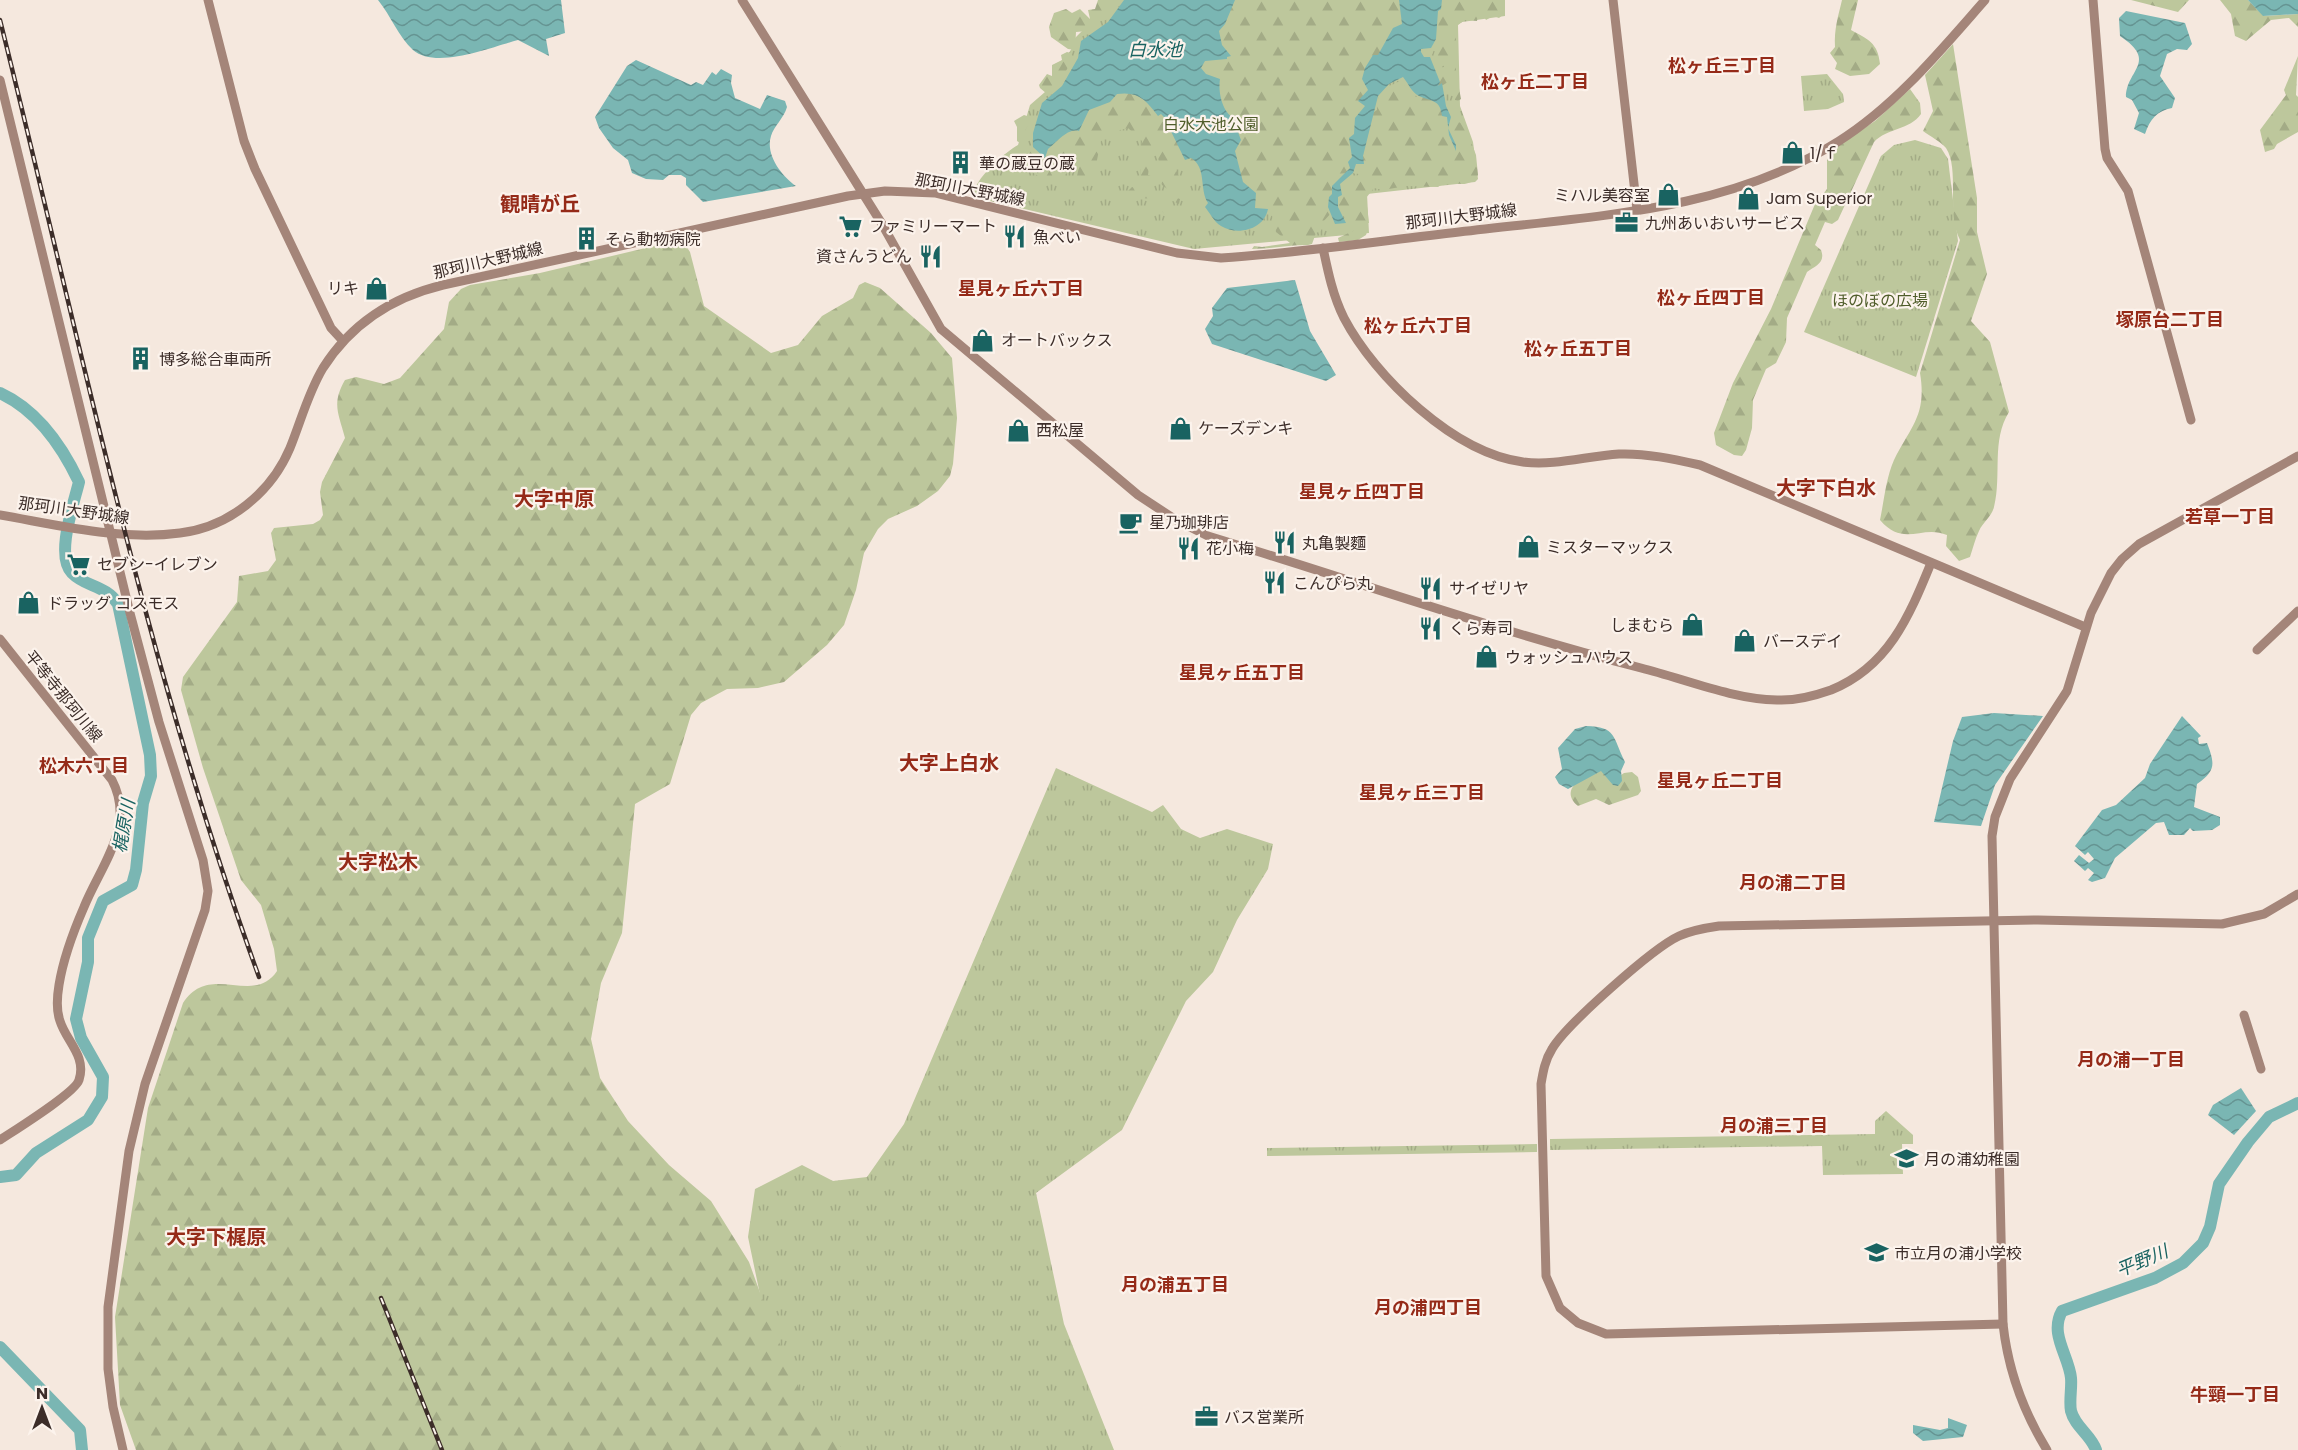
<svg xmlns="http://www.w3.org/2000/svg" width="2298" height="1450" font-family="Poppins,'Noto Sans JP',sans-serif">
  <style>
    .grass { fill: url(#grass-tufts) }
    .forest { fill: url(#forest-firs) }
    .water { fill: url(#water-waves) }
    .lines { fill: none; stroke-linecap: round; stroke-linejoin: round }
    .river { stroke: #7ab6b3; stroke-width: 12 }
    .secondary { stroke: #a48579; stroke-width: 9 }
    .rail-casing { stroke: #3c2d29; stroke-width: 4.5 }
    .rail { stroke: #fcf3ec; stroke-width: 2; stroke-dasharray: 7; stroke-linecap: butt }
    .labels { text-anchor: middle; stroke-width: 4.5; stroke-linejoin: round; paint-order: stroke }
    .park-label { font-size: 16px; fill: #4f5d2a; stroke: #fcf3ec }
    .poi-label { font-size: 16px; fill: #3c2d29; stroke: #fcf3ec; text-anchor: start }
    .street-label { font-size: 16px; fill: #3c2d29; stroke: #fcf3ec }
    .water-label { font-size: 18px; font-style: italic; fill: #196361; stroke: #fcf3ec }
    .neighbourhood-label { font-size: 18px; font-weight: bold; fill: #952a18; stroke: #fcf3ec }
    .quarter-label { font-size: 20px; font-weight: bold; fill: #952a18; stroke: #fcf3ec }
  </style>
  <defs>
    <pattern id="grass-tufts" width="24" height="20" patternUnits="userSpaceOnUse" patternTransform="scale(1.5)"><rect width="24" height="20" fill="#bdc79c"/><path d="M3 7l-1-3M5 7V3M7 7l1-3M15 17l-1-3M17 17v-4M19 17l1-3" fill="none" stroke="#a3ab86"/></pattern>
    <pattern id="forest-firs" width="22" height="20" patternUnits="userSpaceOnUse" patternTransform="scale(1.5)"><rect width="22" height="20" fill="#bdc79c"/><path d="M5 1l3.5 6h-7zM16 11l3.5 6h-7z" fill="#a3ab86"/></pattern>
    <pattern id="water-waves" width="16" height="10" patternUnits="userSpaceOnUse" patternTransform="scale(1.5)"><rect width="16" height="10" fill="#7ab6b3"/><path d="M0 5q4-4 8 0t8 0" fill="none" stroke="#659492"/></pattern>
  </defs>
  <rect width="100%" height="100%" fill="#f5e8de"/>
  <!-- grass -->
  <g class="grass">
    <path d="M1113,0H1505V16L1462,22L1458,25L1460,106L1473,142L1478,179L1475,182L1367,194L1369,233L1194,249L973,197C972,181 1005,152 1018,145L1030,105L1045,92L1072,48L1074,39Z"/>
    <polygon points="1827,74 1843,94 1844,102 1828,109 1804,111 1801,76"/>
    <polygon points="1915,140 1941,148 1948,159 1958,241 1916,377 1804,332 1881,156 1894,145"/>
    <polygon points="1056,768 1152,812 1163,805 1181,829 1200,838 1227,829 1273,844 1268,869 1237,920 1213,972 1186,1001 1122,1130 1036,1193 1064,1324 1114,1450 841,1450 773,1357 748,1237 755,1189 802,1165 833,1181 867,1177 904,1124"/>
    <polygon points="1886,1111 1913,1135 1913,1144 1902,1144 1903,1174 1823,1175 1822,1146 1550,1150 1550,1139 1875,1134 1875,1121"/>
    <polygon points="1537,1144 1537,1152 1267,1156 1267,1148"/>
  </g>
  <!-- forest -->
  <g class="forest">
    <polygon points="1098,0 1118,0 1106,20 1098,21 1088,31 1076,32 1075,50 1068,49 1051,37 1049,27 1054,13 1066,9 1072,13 1080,9 1090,19 1088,10 1095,9"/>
    <path d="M1232,0H1403L1407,20L1370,96L1349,173L1333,174L1331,181H1338L1333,211L1322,223L1321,231L1316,233L1312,244L1308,245C1288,245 1271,249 1252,249L1254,246L1262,247L1290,243L1276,232L1271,211C1267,210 1263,212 1258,211C1237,205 1232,92 1200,70L1201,62L1222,47L1217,32Z"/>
    <polygon points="1439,0 1501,0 1500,2 1505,7 1504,14 1499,18 1493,16 1486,20 1482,13 1478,15 1477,21 1465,20 1456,26 1456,72 1461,99 1458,101 1455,100 1455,91 1448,82 1438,88 1434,73 1445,66 1436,61 1435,47 1430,60 1419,56 1419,49 1433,37 1438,38"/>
    <path d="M1842,0H1858L1851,30C1868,39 1878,43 1880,64L1869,74L1850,76L1835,69L1837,63L1830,53L1835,47C1834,29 1838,17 1842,0Z"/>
    <polygon points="2131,0 2189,0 2178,12"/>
    <polygon points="2220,0 2248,0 2264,16 2298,14 2298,27 2289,18 2271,20 2246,41 2235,36 2231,14"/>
    <path d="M1953,44L1977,198V232L1987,274L1971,321L1990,342L2009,412C1991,441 2002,474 1994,507C1992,516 1983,522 1979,531C1975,539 1973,548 1970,557L1959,561L1946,546L1947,535C1922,524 1904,548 1880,520C1884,501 1886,478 1894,460C1911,426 1927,415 1920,373L1960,240C1946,213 1960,169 1946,148C1941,142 1930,136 1923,131L1933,111L1925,75Z"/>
    <polygon points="1067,52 1071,53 1073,59 1057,86 1047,94 1040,88 1039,85 1047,74 1052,76 1052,65 1062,60 1061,55"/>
    <polygon points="2298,56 2296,95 2298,97 2298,132 2277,144 2274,149 2265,152 2260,130 2286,95 2284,90"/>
    <path d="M1400,81L1416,97H1433L1450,118L1465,125L1476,155L1478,175C1472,186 1458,186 1448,180L1438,187L1406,186L1383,190L1374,188L1366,198L1369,223H1360L1367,232L1366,235L1358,240L1339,242L1338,238L1355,230L1336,207L1339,183L1353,180L1359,174L1352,173L1355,163L1361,159L1371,114L1377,110C1378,88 1382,90 1400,81Z"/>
    <path d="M1910,89L1920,103L1921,114C1910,130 1887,128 1874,142L1838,220L1832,224L1825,222L1815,245L1821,250C1826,263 1815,266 1807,272L1787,318L1786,342L1776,363L1766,369L1753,400L1752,428L1746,450L1742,456L1734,455L1716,445L1714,433L1733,383L1771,309L1815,204L1827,189V160L1833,149L1875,121Z"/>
    <path d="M1133,91C1164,107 1184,143 1204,171L1203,179L1191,182L1185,176L1181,165L1174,166L1182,183L1177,198L1180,199L1179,204L1169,199V190L1162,185L1159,175L1164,166L1159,161L1156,149L1150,148L1148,157L1140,159L1142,141L1128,128L1112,132L1101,140L1092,185L1076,188L1066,184L1077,176L1079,167L1075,163L1059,182H1047L1046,177L1051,168L1043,155L1044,149C1070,126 1096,94 1133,91Z"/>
    <path d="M1024,115L1030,117C1029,127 1021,133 1023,142L1020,143L1017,141V127L1014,121Z"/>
    <polygon points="1021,145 1025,160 1029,158 1029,149 1039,157 1040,163 1035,169 1040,177 1022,166 1018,154 1011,158 1002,156"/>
    <polygon points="1144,164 1149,167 1148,175 1156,178 1152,190 1160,195 1160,199 1138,198 1126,193 1132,187 1143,189 1140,183 1141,167"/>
    <polygon points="1173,206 1182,210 1184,219 1176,221 1173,218 1169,219 1161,210 1162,207"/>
    <path d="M671,242L684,243L690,252L704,306L771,353L798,345L822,316L853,298L859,285L865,282L880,288L931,333L952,358L957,418L953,464L950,476L938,491L917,506L888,519L878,529L864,553L856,590L844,625L827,645L784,682L758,688L727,689L701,703L691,715L670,784L635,804L622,933L601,983L591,1039L600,1078L628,1121L669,1165L711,1201L749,1262L772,1326L800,1390L843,1450H136L120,1405L115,1317L148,1108L183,1003C210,961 253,1007 277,971L274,949L261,905L241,880L203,768L181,690L183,677L237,602L239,576L268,571L276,560L271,533L274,528L313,524L320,520L323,515L320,492L322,482L345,438C339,414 331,404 345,380L356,377L384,384L400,378L444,329L449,302L461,289L470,285L540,273Z"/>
    <path d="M1604,770L1615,779L1624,773L1632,772L1638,777L1641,791L1638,795L1609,805L1596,799L1578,806C1557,788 1587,773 1604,770Z"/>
  </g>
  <!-- water -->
  <g class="water">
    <path d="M378,0H561L565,33L546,39L549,56L518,40C492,47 436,70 413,50C398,36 391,16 378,0Z"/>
    <path d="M1124,0H1235L1225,24L1219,31L1222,45L1231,56L1227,57V59L1205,61L1201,68L1206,74L1220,79C1218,92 1222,110 1232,117L1241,140L1235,151L1243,182L1256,193L1255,208L1268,209C1264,230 1237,236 1221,226C1214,222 1210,213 1205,207L1208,203C1199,190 1207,167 1191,158L1185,160L1164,117L1161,114L1158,116C1146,100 1138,91 1117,94L1110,102L1089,110L1079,131C1067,128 1056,143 1048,149L1045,158L1033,147V133L1042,103L1062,86L1078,58L1081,41L1108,22Z"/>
    <path d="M1399,0H1442L1441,9L1438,11L1436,39L1431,48L1421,49V52L1424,57H1430L1440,82L1438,86L1442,83L1446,106L1451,117L1448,128L1456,145V151L1449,135L1447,117L1442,116C1440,99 1432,102 1419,96C1412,93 1408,83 1403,77L1389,84L1378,96L1363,156L1364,164H1356L1353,173L1340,184L1342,195L1338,197V207L1346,223L1335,224L1328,207L1329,197L1332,194V186L1350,168L1348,162L1352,157L1349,138L1354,134L1355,118L1365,106L1358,101L1368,90L1362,79L1365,68L1373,55H1378L1393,28L1402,24Z"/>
    <polygon points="2248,0 2298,0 2298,14 2263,16"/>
    <path d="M2126,11L2185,23L2192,44L2187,50L2177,49L2167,54L2160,76L2175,98L2172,108C2157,111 2150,119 2145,134L2134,129L2139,113L2132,100L2126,97C2126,70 2159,62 2120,36L2119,18Z"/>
    <path d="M636,60L691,85L696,82L703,85L712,72L716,75L721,69L732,75L731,83L735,98L760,109L767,95L785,101L787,107C784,118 774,126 771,136C765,155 782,176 796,186L703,202L686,185V178L681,175H669L663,180L646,179L632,173L628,160L613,148L599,128L595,117L627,66Z"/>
    <polygon points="1295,280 1310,331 1336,375 1326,381 1212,344 1205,329 1213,316 1212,308 1227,288"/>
    <polygon points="1994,713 2043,716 1995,785 1981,826 1934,822 1953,741 1962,717"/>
    <path d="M2182,716L2201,736L2198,738L2199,744L2207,743C2215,764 2216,771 2197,784L2194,807L2220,817V825L2212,830L2193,831L2190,828L2184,835H2169L2164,822L2156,823L2115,858L2105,878L2092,882L2088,880L2094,873L2088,868L2085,871L2074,861L2079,855L2089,863L2094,859L2088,852L2085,855L2075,846L2102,810L2116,805L2145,778L2150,764Z"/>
    <path d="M1586,726C1617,727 1612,736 1625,762L1621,771L1622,781L1618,786L1613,785L1601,771L1568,789L1559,784L1555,777L1562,769L1558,748L1575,729Z"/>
    <polygon points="2241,1088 2256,1111 2234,1135 2208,1115 2213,1105"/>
    <polygon points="1948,1418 1967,1425 1963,1437 1923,1441 1913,1433 1913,1425 1940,1430 1948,1428"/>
  </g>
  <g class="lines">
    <!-- river -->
    <g class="river">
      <path d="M0,393C37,410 62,446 79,482C74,503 55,556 72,573C85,587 106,585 118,604L150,755L151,776L143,803L136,870L132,885L103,901L88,938V962L76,1019L81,1038L103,1077L102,1097L88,1120L36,1153L16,1175L0,1177"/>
      <polyline points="0,1347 80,1430 82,1450"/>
      <path d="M2096,1450C2091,1435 2075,1427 2071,1411C2069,1401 2072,1388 2071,1378C2069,1356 2049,1334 2062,1311L2155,1278L2183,1263L2203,1243L2210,1227L2219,1184L2248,1142L2269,1117L2298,1103"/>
    </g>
    <!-- secondary -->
    <g class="secondary">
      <polyline points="208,0 244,141 255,169 331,328 343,341"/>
      <path d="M742,0L882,224L941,329L1138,495L1176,520L1208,536C1352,580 1494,630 1641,668C1685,679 1732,699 1777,700C1795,701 1814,696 1831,690C1888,667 1909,617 1931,563"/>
      <polyline points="1613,0 1637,210"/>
      <polyline points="2093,0 2105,149 2107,158 2128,191 2191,420"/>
      <polyline points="0,80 130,613 159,722 203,860 208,891 205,910 145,1084 129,1151 108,1307 108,1369 113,1407 123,1450"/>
      <path d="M1323,248C1328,272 1333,296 1344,318C1375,377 1454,453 1523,462C1555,466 1587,456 1619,454C1646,453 1673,459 1700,465L2085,627"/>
      <path d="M0,515C58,525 121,541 180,533C229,527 271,493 290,448C301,421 308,393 323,368C351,324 393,297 443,285L848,196L885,191L935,193L1177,253L1221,258C1300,253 1380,241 1459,232C1589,216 1725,213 1839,141C1896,105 1941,50 1985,0"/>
      <path d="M0,639L112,780C136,826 101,865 84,907C74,930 63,960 59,985C57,997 56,1010 60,1021C66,1041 87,1056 79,1080C75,1093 15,1130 0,1140"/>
      <polyline points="2257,650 2298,611"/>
      <polyline points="2244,1015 2261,1069"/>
      <path d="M2003,1324L1606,1334L1578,1323L1560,1308L1546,1276L1541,1084C1543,1072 1545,1060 1552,1049C1566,1025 1653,948 1679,936C1692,930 1705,928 1719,926L2038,920L2222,924L2264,914L2298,894"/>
      <path d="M2047,1450C2023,1411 2008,1370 2003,1324L1992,836L1995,817L2010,779L2067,691L2091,613L2111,573L2122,559L2139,544L2298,456"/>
    </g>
    <defs>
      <g id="rail">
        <path d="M0,20C80,340 146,666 259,977"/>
        <polyline points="381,1298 442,1450"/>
      </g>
    </defs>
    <!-- rail casing -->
    <use href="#rail" class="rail-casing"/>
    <!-- rail -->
    <use href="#rail" class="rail"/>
  </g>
  <!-- icons -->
  <defs>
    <symbol id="shop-bare" viewBox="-9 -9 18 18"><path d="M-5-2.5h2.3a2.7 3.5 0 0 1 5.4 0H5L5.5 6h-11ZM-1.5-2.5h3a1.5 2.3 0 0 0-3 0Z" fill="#196361" stroke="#fcf3ec" stroke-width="2.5" paint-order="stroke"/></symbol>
    <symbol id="building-bare" viewBox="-9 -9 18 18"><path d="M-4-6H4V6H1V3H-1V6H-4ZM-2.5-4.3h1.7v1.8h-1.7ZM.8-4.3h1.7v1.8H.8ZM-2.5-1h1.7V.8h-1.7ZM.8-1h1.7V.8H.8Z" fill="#196361" stroke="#fcf3ec" stroke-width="2.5" paint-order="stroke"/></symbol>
    <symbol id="office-bare" viewBox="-9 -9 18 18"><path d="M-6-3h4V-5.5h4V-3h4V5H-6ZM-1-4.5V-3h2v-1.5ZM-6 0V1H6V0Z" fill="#196361" stroke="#fcf3ec" stroke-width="2.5" paint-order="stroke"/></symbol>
    <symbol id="supermarket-bare" viewBox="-9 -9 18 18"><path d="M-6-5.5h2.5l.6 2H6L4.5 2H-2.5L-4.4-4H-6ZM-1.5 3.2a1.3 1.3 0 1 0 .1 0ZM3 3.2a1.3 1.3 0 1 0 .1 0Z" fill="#196361" stroke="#fcf3ec" stroke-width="2.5" paint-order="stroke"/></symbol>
    <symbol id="restaurant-bare" viewBox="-9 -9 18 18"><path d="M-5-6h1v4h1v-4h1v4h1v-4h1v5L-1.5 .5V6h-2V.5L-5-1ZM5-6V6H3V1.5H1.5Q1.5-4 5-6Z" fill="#196361" stroke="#fcf3ec" stroke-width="2.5" paint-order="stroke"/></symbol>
    <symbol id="cafe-bare" viewBox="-9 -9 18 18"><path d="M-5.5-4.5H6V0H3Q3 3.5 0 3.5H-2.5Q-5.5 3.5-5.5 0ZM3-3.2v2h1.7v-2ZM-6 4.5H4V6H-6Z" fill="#196361" stroke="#fcf3ec" stroke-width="2.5" paint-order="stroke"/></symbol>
    <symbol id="school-bare" viewBox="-9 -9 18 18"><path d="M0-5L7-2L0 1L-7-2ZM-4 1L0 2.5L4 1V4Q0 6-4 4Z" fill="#196361" stroke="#fcf3ec" stroke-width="2.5" paint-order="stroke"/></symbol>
  </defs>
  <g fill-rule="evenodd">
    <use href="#shop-bare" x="1776" y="136" width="33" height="33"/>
    <use href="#building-bare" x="944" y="146" width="33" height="33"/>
    <use href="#shop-bare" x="1652" y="178" width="33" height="33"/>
    <use href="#shop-bare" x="1732" y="182" width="33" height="33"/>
    <use href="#office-bare" x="1610" y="206" width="33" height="33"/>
    <use href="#supermarket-bare" x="834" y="210" width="33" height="33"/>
    <use href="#restaurant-bare" x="998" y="220" width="33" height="33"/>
    <use href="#building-bare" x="570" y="222" width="33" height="33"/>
    <use href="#restaurant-bare" x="914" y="240" width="33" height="33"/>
    <use href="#shop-bare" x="360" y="272" width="33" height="33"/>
    <use href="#shop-bare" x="966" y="324" width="33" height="33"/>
    <use href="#building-bare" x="124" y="342" width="33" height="33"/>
    <use href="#shop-bare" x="1164" y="412" width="33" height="33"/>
    <use href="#shop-bare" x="1002" y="414" width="33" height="33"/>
    <use href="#cafe-bare" x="1114" y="506" width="33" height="33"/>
    <use href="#restaurant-bare" x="1268" y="526" width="33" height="33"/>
    <use href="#shop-bare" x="1512" y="530" width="33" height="33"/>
    <use href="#restaurant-bare" x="1172" y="532" width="33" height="33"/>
    <use href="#supermarket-bare" x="62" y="548" width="33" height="33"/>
    <use href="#restaurant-bare" x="1258" y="566" width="33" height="33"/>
    <use href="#restaurant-bare" x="1414" y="572" width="33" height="33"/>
    <use href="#shop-bare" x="12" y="586" width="33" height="33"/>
    <use href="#shop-bare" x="1676" y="608" width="33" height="33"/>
    <use href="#restaurant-bare" x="1414" y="612" width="33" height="33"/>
    <use href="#shop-bare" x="1728" y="624" width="33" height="33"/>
    <use href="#shop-bare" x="1470" y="640" width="33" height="33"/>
    <use href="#school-bare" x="1890" y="1142" width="33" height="33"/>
    <use href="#school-bare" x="1860" y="1236" width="33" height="33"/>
    <use href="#office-bare" x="1190" y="1400" width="33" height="33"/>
  </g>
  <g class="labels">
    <!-- park labels -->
    <g class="park-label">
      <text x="1211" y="130">白水大池公園</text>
      <text x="1880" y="306">ほのぼの広場</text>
    </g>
    <!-- poi labels -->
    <g class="poi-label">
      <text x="1810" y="159">1/ｆ</text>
      <text x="979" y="169">華の蔵豆の蔵</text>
      <text x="1650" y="201" text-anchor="end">ミハル美容室</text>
      <text x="1766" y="204">Jam Superior</text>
      <text x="1645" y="229">九州あいおいサービス</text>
      <text x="869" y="232">ファミリーマート</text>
      <text x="1033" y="243">魚べい</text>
      <text x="605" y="245">そら動物病院</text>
      <text x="912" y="262" text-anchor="end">資さんうどん</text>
      <text x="359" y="294" text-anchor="end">リキ</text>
      <text x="1001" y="346">オートバックス</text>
      <text x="159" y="365">博多総合車両所</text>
      <text x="1198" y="434">ケーズデンキ</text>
      <text x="1036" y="436">西松屋</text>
      <text x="1149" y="528">星乃珈琲店</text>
      <text x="1302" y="549">丸亀製麵</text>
      <text x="1546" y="553">ミスターマックス</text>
      <text x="1206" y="554">花小梅</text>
      <text x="97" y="570">セブン-イレブン</text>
      <text x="1293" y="589">こんぴら丸</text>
      <text x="1449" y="594">サイゼリヤ</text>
      <text x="47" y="609">ドラッグ コスモス</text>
      <text x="1674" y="631" text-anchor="end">しまむら</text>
      <text x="1449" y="634">くら寿司</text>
      <text x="1763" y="647">バースデイ</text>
      <text x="1505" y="663">ウォッシュハウス</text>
      <text x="1924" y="1165">月の浦幼稚園</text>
      <text x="1894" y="1259">市立月の浦小学校</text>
      <text x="1224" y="1423">バス営業所</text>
    </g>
    <!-- street labels -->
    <g class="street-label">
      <text transform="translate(970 189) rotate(11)" y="6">那珂川大野城線</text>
      <text transform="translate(1461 216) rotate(-7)" y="6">那珂川大野城線</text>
      <text transform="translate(488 260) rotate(-13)" y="6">那珂川大野城線</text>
      <text transform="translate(74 510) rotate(8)" y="6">那珂川大野城線</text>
      <text transform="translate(64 696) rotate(51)" y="6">平等寺那珂川線</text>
    </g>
    <!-- water labels -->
    <g class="water-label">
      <text x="1155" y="56">白水池</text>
      <text transform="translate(124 826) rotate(-80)" y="6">梶原川</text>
      <text transform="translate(2142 1261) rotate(-23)" y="6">平野川</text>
    </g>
    <!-- neighbourhood labels -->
    <g class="neighbourhood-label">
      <text x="1722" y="72">松ヶ丘三丁目</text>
      <text x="1535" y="88">松ヶ丘二丁目</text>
      <text x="1021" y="295">星見ヶ丘六丁目</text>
      <text x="1711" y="304">松ヶ丘四丁目</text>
      <text x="2170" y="326">塚原台二丁目</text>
      <text x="1418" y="332">松ヶ丘六丁目</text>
      <text x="1578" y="355">松ヶ丘五丁目</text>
      <text x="1362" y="498">星見ヶ丘四丁目</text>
      <text x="2230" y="523">若草一丁目</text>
      <text x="1242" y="679">星見ヶ丘五丁目</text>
      <text x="84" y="772">松木六丁目</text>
      <text x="1720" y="787">星見ヶ丘二丁目</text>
      <text x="1422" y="799">星見ヶ丘三丁目</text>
      <text x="1793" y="889">月の浦二丁目</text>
      <text x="2131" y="1066">月の浦一丁目</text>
      <text x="1774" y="1132">月の浦三丁目</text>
      <text x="1175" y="1291">月の浦五丁目</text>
      <text x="1428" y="1314">月の浦四丁目</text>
      <text x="2235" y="1401">牛頸一丁目</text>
    </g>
    <!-- quarter labels -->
    <g class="quarter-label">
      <text x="540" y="211">観晴が丘</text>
      <text x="1826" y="495">大字下白水</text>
      <text x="554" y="506">大字中原</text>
      <text x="949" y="770">大字上白水</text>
      <text x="378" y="869">大字松木</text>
      <text x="216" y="1244">大字下梶原</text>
    </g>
  </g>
  <!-- north arrow -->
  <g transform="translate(42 1408)" stroke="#fcf3ec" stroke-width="4.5" paint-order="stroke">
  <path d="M0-4.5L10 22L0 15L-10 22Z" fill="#3c2d29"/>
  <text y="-9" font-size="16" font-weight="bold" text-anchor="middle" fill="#3c2d29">N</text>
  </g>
</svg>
